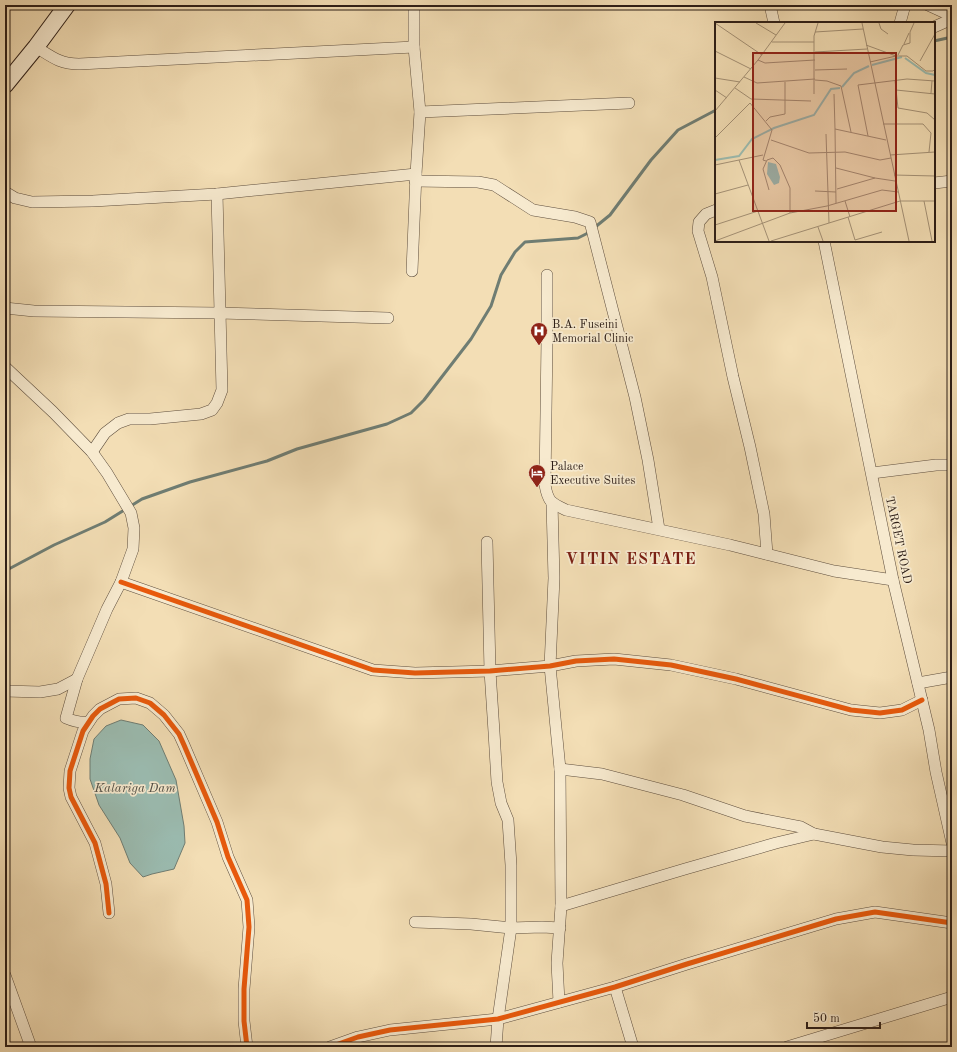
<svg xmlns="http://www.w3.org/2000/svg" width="957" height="1052" font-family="'Old Standard TT',serif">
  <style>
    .water { fill: #9bbcb1; stroke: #6f7d73 }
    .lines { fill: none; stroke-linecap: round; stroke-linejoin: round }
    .stream { stroke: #6f7d73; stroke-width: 3 }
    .street-casing { stroke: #5e4e3e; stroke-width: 12 }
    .secondary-casing { stroke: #2d1e17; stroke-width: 18 }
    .street { stroke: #f7eacf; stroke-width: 11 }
    .secondary { stroke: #f7eacf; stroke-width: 16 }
    .cycleway-casing { stroke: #f7eacf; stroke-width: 8 }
    .cycleway { stroke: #e8590c; stroke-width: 5 }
    .labels { text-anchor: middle; stroke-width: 3.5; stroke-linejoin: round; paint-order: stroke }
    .poi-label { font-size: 12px; fill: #2d1e17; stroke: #f7eacf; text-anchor: start }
    .street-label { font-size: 12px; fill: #2d1e17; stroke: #f7eacf }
    .water-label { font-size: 13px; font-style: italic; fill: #4e4d45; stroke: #f7eacf }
    .district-label { font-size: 16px; font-weight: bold; letter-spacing: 1px; fill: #7a1f14; stroke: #f7eacf }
    .inset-river { fill: none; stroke: #9bbcb1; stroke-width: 2 }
    .inset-road { fill: none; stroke: #a49176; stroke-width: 1 }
    .view { fill: #8f2418; fill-opacity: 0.15; stroke: #8f2418; stroke-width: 2 }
    .inset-edge { fill: none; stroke: #2d1e17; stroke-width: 2 }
  </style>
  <rect width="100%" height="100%" fill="#f3deb5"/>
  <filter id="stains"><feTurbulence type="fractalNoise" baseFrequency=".005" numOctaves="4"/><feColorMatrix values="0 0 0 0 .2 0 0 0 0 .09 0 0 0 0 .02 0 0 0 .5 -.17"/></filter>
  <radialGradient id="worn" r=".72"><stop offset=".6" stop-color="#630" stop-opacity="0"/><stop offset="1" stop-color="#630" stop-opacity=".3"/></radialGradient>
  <!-- water -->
  <polygon class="water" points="121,720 143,725 159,741 176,780 184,826 185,843 174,869 152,874 143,877 130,863 120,838 99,805 90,779 90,759 94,739 106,726"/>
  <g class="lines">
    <!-- stream -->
    <g class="stream">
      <polyline points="934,41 952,37"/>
      <polyline points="594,228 610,215 651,160 678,130 716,110"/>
      <polyline points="5,571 54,545 105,522 142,499 190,482 267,461 297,449 387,424 411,413 424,400 471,339 491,306 501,275 515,252 525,242 578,238 590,232"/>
    </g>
    <defs>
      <g id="street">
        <polyline points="770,5 774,23"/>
        <polyline points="928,5 952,16"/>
        <polyline points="900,23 905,5"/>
        <polyline points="934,27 952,19"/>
        <path d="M36,47C52,57 60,64 79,64L414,47"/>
        <polyline points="420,112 629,103"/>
        <polyline points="415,181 478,182 494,185 533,210 575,217 590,222 635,397 648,460 659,529"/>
        <polyline points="934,183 952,181"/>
        <polyline points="5,192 15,198 32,202 93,201 217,194 416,174"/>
        <polyline points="716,210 706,214 699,222 698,231 712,277 733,377 750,447 764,514 767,554"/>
        <polyline points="824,241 893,580 929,730 936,772 952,843"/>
        <polyline points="412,271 416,174 420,112 414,47 414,5"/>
        <path d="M547,275V340L545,485C548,502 551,503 566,510L730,545L834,571L893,580"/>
        <polyline points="5,308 34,311 219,313 388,318"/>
        <path d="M5,367L53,412L92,452L107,473L131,513L134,528L133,549L121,582L107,609L77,679L66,718C73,721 80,723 88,722"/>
        <polyline points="92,452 105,433 118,423 129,419 150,419 201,414 212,410 217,403 222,390 217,194"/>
        <polyline points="872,473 936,465 952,465"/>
        <polyline points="552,503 554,578 550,666 560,769 561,906 557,963 559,1002"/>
        <polyline points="487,542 490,671 494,732 497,782 501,803 508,820 511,865 511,928 498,1019 496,1047"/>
        <polyline points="121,582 373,670 415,673 490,671 550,666 576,661 614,659 671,665 736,679 851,710 880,713 902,710 922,700"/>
        <polyline points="918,683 952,677"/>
        <polyline points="5,691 40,692 58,689 77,679"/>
        <polyline points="560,769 602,774 683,795 745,816 801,827 814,834"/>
        <polyline points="561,906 685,869 776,843 814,834 882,847 913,850 952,851"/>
        <polyline points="109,913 106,884 95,843 71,797 69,788 70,771 83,731 93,716 100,709 119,699 136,698 150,703 164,715 179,734 184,745 217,822 228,857 247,900 249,927 244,989 244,1021 247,1047"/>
        <polyline points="415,922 471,924 511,928 542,927 560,928"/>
        <polyline points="5,975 31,1047"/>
        <polyline points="615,987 633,1047"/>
        <polyline points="330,1047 358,1037 390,1030 498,1019 615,987 687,964 836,919 875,912 952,923"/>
        <polyline points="787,1047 952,997"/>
      </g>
      <polyline id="secondary" points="5,85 36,47 67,5"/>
    </defs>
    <!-- street casing -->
    <use href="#street" class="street-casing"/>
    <!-- secondary casing -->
    <use href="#secondary" class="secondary-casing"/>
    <!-- street -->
    <use href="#street" class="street"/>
    <!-- secondary -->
    <use href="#secondary" class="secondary"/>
    <defs>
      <g id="cycleway">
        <polyline points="121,582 373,670 415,673 490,671 550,666 576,661 614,659 671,665 736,679 851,710 880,713 902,710 922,700"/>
        <polyline points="109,913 106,884 95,843 71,797 69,788 70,771 83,731 93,716 100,709 119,699 136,698 150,703 164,715 179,734 184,745 217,822 228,857 247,900 249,927 244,989 244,1021 247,1047"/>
        <polyline points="330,1047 358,1037 390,1030 498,1019 615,987 687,964 836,919 875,912 952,923"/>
      </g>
    </defs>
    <!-- cycleway casing -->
    <use href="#cycleway" class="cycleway-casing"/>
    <!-- cycleway -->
    <use href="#cycleway" class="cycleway"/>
  </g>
  <!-- icons -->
  <defs>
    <symbol id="hospital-pin" viewBox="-11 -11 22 30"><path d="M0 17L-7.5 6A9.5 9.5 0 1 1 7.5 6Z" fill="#8f2418" stroke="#f7eacf"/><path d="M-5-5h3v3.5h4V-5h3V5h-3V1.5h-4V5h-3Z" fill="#fff"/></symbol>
    <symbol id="hotel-pin" viewBox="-11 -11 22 30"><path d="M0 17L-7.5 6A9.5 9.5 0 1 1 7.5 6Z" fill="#8f2418" stroke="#f7eacf"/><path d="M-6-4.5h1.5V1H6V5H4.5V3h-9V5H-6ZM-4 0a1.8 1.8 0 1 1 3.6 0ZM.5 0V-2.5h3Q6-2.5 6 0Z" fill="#fff"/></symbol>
  </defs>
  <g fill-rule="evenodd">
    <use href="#hospital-pin" x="529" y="321" width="20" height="27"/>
    <use href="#hotel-pin" x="527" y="463" width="20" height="27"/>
  </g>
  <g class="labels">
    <!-- poi labels -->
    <g class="poi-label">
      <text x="552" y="328">B.A. Fuseini<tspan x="552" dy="14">Memorial Clinic</tspan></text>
      <text x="550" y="470">Palace<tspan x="550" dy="14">Executive Suites</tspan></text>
    </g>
    <!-- street labels -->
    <g class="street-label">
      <text transform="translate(899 540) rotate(78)" y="4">TARGET ROAD</text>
    </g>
    <!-- water labels -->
    <g class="water-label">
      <text x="135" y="792">Kalariga Dam</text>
    </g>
    <!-- district labels -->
    <g class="district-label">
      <text x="631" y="564">VITIN ESTATE</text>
    </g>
  </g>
  <!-- overview -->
  <g transform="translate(715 22)">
    <rect width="220" height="220" fill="#f3deb5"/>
    <path d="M53,140L61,142L65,155L64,161L59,163L52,152Z" fill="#9bbcb1"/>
    <path class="inset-river" d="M190,36L211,51L220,53M157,43L187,35M127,65L139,51L154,44M0,138L24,134L37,117L59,106L99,93L116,67L125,66"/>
    <path class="inset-road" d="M0,1L47,33M41,1L61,13M147,1L194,219M164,1L166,7L173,12M100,10L148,7M57,20H99M189,22L194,11M151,23L181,34H192L211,49H218L220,47M0,29L36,47M100,30L152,27M183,33L188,23L195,21V10L199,1M43,38L50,41L100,38M205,39L220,12M155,40L181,34M100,48L132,47M29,55L42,61L100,57M0,56L25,60M100,58L112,59L126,64L136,110M180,58L183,86L212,91L220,98M20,66L36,77L96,79M0,68L12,76M181,68L220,72M216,71L217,59M99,72V14L103,1M119,72L120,107L171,118M35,81L57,108L48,138L51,139M0,89L43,38L70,1M51,99L55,95L70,92V60M168,102H208L216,111L214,130M120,107L121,181M111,112L114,201M153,114L143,63L192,57L220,59M0,116L35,81M56,118L94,131L130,130L165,138L176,136M175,133L220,130M24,138L54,219M0,143L48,133M121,146L160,156M179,153L220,154M122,167L160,156L180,159M54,168L48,147L52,138L58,136L65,143L75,166V191M100,169L121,170M0,172L33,163M130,179L135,195M209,179L217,219M133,195L140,218M0,203L43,189M103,205L108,219M140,218L167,210M0,219L75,191L112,184L167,168L183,170M56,219L185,179H220"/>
    <path class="view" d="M38,31H181V189H38Z"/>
    <rect width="220" height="220" class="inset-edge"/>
  </g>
  <!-- margin -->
  <rect width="957" height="1052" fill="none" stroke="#f3deb5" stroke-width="20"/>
  <rect x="6" y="6" width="945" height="1040" fill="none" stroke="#2d1e17" stroke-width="2"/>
  <rect x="10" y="10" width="937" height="1032" fill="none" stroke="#2d1e17"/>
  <!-- scale -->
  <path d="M807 1022v6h73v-6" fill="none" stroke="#2d1e17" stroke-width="2"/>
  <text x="813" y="1022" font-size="12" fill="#2d1e17" stroke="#f7eacf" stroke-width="3" paint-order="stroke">50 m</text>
  <rect width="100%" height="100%" filter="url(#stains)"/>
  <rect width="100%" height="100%" fill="url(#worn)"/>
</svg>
